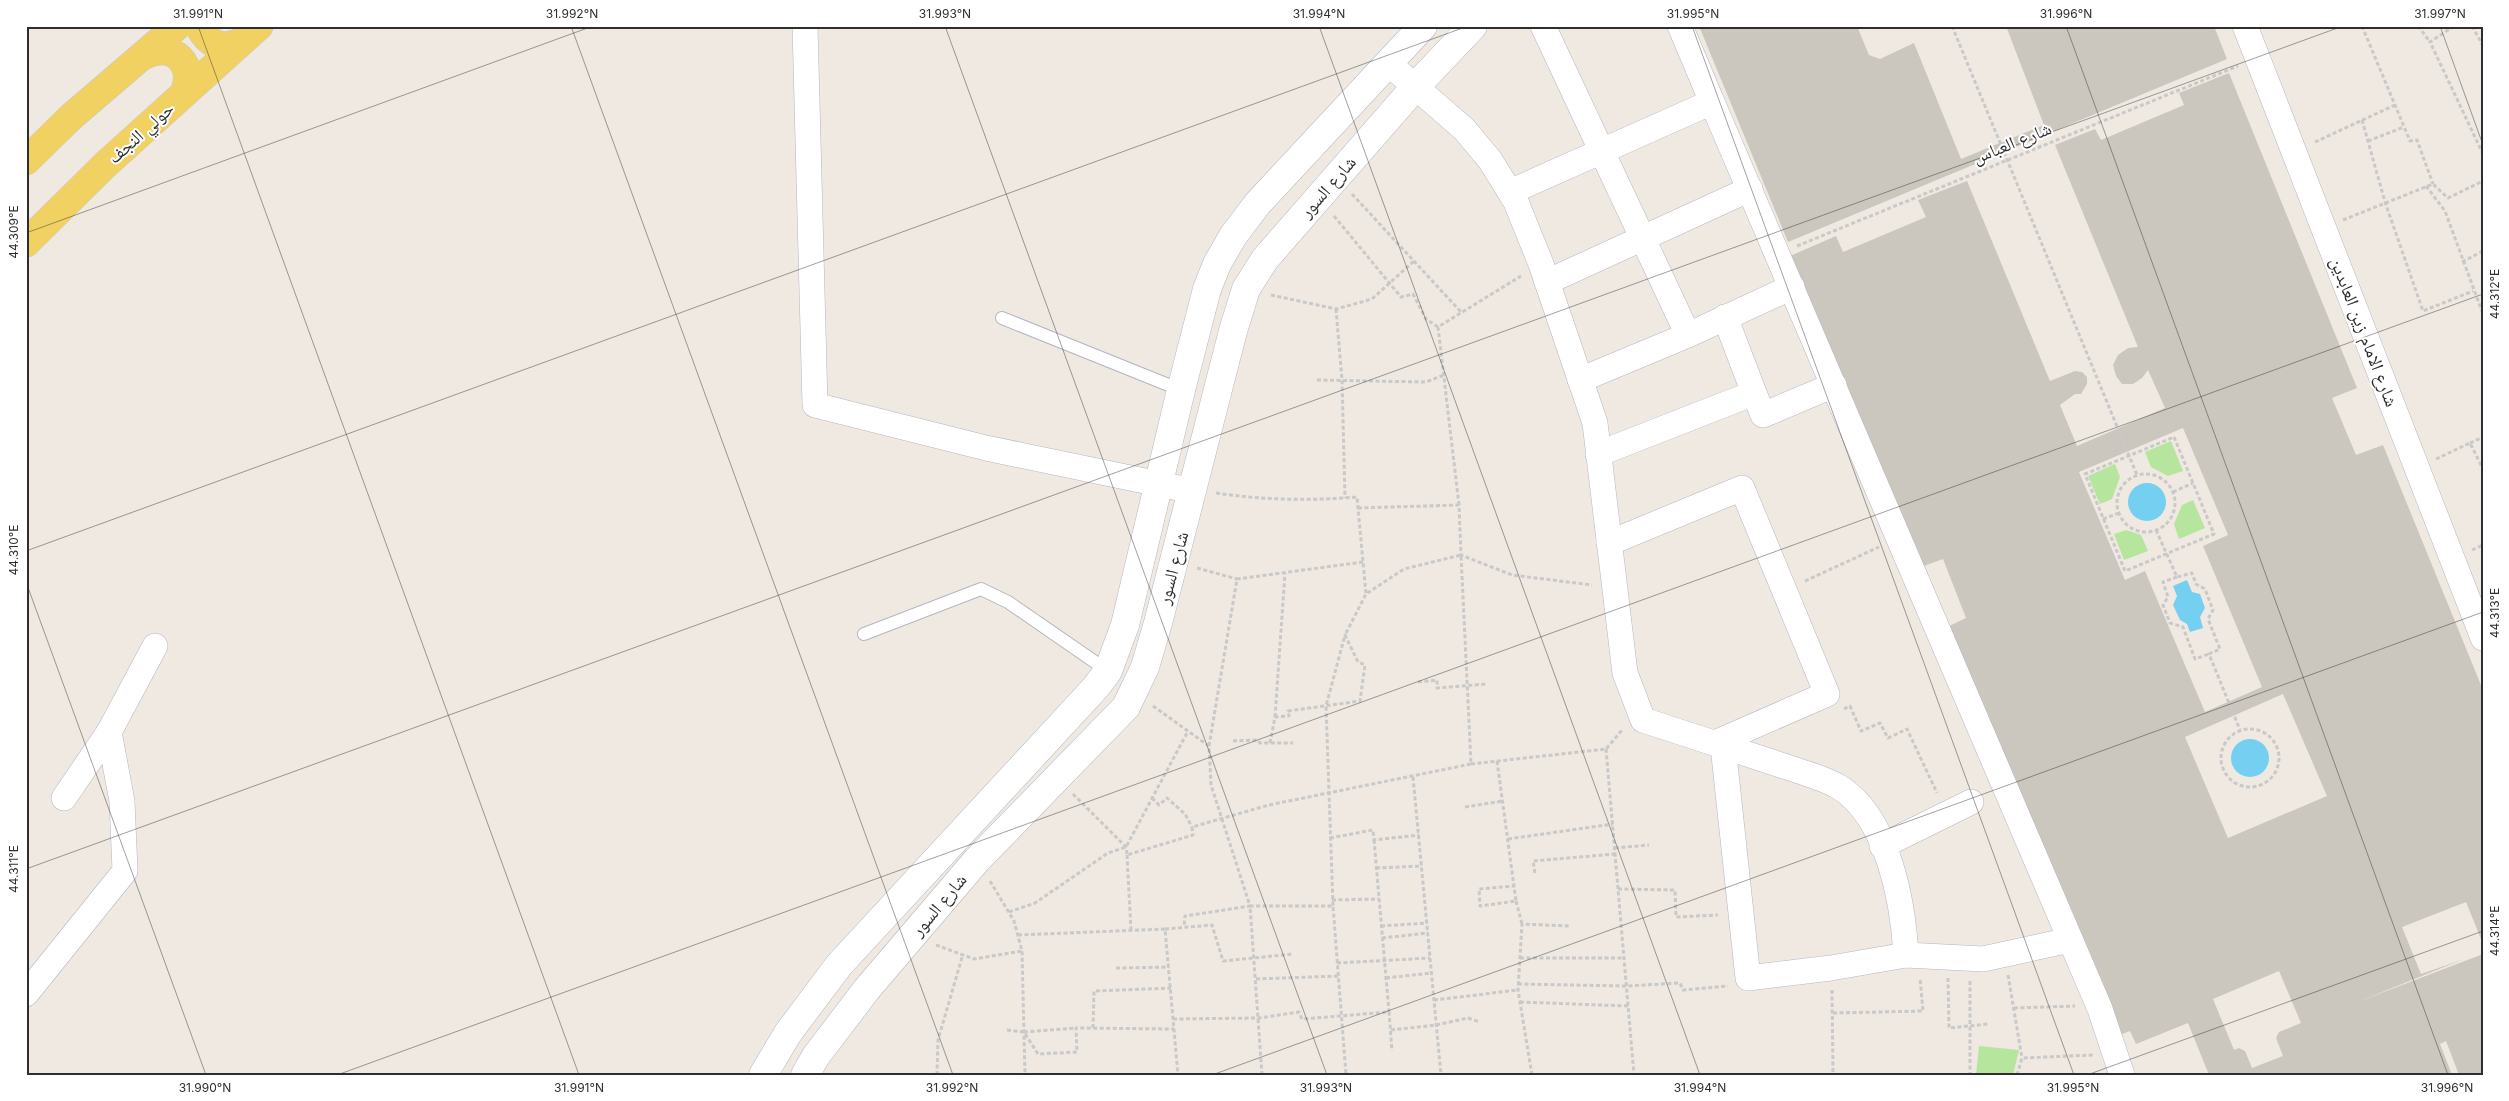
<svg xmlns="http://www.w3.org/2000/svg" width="2509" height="1101" font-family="Inter,'Noto Naskh Arabic',sans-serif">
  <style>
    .green { fill: #b6e59e }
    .water { fill: #75cff0 }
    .building { fill: #cbc7bf; fill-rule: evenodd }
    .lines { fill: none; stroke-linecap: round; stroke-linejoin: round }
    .lane-casing { stroke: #b4b7c1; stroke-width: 14 }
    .street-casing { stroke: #b4b7c1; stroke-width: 26 }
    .secondary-casing { stroke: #b4b7c1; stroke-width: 29 }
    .primary-casing { stroke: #c9c9c9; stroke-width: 29 }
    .path { stroke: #c9c9c9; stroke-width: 3; stroke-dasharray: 4 2.5; stroke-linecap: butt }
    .lane { stroke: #fff; stroke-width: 12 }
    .street { stroke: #fff; stroke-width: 25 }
    .secondary { stroke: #fff; stroke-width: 28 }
    .primary { stroke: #f2d163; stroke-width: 28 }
    .ticks { fill: none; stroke: #2e2e2e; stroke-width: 1; stroke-opacity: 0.45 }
    .labels { text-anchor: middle; stroke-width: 4; stroke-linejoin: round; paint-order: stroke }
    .street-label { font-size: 18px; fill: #2e2e2e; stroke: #fff }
    .neatline { fill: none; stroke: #2e2e2e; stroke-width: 2 }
    .ticks-label { font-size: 12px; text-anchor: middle; fill: #2e2e2e }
  </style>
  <rect width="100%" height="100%" fill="#efe9e1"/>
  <!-- green -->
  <g class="green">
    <polygon points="2171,441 2183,471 2168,476 2151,467 2145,452"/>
    <polygon points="2115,464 2120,477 2112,499 2100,504 2088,476"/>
    <polygon points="2193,500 2205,528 2179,539 2174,524 2182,505"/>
    <polygon points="2126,530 2141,535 2148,551 2124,560 2114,534"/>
    <polygon points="1979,1046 2019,1050 2013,1075 1976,1075"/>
  </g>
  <!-- water -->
  <g class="water">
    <circle cx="2147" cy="502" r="19"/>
    <polygon points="2187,580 2192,592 2200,594 2205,608 2200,617 2203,628 2190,632 2187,624 2180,620 2173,605 2177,596 2173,586"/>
    <circle cx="2250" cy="758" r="19"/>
  </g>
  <!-- building -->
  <g class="building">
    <polygon points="1699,26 1857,26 1869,55 1880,59 1914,43 1961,159 2044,125 2006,26 2214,26 2227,59 1788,242"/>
    <path d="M2229,73L2357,388L2332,398L2356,455L2383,445L2483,690V944L2466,902L2402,927L2421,974L2464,959L2355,1003L2483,954V1075H2459L2446,1041L2440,1044L2452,1075H2209L2188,1023L2136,1044L2130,1031L2112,1038L1943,629L1966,618L1943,559L1916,569L1790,256L1836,236L1843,252L1926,217L1918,200L1967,181L2050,381L2075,371L2082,372L2087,377V384L2081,394H2075L2060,405L2077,446L2165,408L2148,370L2142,378L2133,384H2122L2116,376L2113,365L2118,355L2128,348L2138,347L2055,145L2095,129L2101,140L2184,105L2179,93ZM2183,428L2228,535L2203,546L2262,687L2205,712L2145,571L2125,580L2079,472ZM2283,694L2327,796L2228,838L2185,737ZM2279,971L2301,1023L2279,1032L2276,1038L2283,1056L2252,1068L2245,1051L2239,1048L2234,1050L2213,999Z"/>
  </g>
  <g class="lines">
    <defs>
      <g id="lane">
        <polyline points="1002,318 1181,390"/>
        <polyline points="864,634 981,589 1008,602 1108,671"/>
      </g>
      <g id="street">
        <polyline points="805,26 815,405 986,448 1193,491"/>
        <polyline points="1543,26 1688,335 1580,380"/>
        <polyline points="2245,26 2483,638"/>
        <polyline points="1388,63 1464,129 1490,160 1516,202 1541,264 1595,423 1625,673 1643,720 1723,746 1748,978 1831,968 1906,955 1983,959 2070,940"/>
        <polyline points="1712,102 2100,1009 2122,1075"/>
        <polyline points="1510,192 1712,102 1680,26"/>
        <polyline points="1547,282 1750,189"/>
        <polyline points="1688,335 1792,287"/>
        <polyline points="1754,393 1763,415 1834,385"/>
        <polyline points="1598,454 1754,393 1725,317"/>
        <polyline points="1609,543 1742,488 1827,694 1715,743"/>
        <path d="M1723,746C1748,754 1772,762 1796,770C1810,775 1826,779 1839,787C1888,817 1903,902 1906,955"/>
        <polyline points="64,798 109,732"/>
        <polyline points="1882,846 1971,802"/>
        <polyline points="26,994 125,871 122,801 109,732 155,646"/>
      </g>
      <g id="secondary">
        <polyline points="763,1075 788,1033 839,965 1096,687 1108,671 1125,625 1181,390 1207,289 1217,264 1233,236 1258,203 1423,26"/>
        <polyline points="805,1075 816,1056 867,989 977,860 1126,707 1145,667 1158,623 1233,331 1246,289 1265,259 1416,86 1473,26"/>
      </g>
      <g id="primary">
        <path d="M199,26C208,45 224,51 242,41"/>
        <path d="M145,55C174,41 196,65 184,93"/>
        <polyline points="26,161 71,117 177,26"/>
        <polyline points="26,243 105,165 259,26"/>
      </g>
    </defs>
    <!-- lane casing -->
    <use href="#lane" class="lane-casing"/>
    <!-- street casing -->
    <use href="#street" class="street-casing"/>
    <!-- secondary casing -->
    <use href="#secondary" class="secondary-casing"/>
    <!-- primary casing -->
    <use href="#primary" class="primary-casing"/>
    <!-- path -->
    <g class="path">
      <polyline points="1952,26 2137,475"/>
      <polyline points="2362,26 2410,141 2417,140 2433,184"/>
      <polyline points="2418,26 2430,42"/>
      <polyline points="2454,26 2430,42 2483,154"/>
      <polyline points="2472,26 2483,46"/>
      <polyline points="2362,120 2385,202 2423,311 2473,291"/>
      <polyline points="2368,141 2404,127"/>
      <polyline points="2315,142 2395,105"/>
      <polyline points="2426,186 2445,211 2483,314"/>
      <polyline points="1352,194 1461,312"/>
      <polyline points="1334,216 1401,297 1413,294 1426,319 1438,327"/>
      <polyline points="2343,220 2433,184 2448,198 2483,181"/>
      <polyline points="1797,246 2238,66"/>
      <polyline points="2462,262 2483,251"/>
      <polyline points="1271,295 1336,309 1372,299 1414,261"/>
      <polyline points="1336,309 1342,380 1345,498"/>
      <polyline points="1317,380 1426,382 1444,375"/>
      <polygon points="2174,437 2214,534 2125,571 2085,474"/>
      <polyline points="2470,443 2483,437"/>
      <polyline points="2436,459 2470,443 2483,469"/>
      <circle cx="2146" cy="503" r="29"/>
      <polyline points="2173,492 2193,483"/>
      <path d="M1216,493C1263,500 1309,501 1357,497L1366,594"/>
      <polyline points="1459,505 1438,327 1521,276"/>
      <polyline points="1358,508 1459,505 1461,555 1512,575 1592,585"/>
      <polyline points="2103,519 2119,513"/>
      <polyline points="2156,530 2177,577 2192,573 2196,584 2205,589 2213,610 2208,619 2220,649 2209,654 2240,730"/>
      <polyline points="2472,550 2483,545"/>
      <polyline points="1197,568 1237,579"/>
      <polyline points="2177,577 2163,582 2168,597 2163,605 2170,623 2183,627 2195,659 2209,654"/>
      <polyline points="1805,581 1879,547"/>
      <polyline points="1418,682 1437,680 1437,688 1486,684"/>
      <polyline points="1153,706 1209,746 1211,785 1250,906 1185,916 1184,927"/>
      <polyline points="1844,709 1850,706 1861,731 1880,723 1888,738 1907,729 1937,793"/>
      <polyline points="1275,717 1285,573"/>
      <circle cx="2250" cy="758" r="29"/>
      <polyline points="1233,741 1257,740 1260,743 1293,743"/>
      <polyline points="1270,743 1275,717 1289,716 1288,711 1360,701 1365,665 1358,662 1345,635 1326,706 1333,906"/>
      <polyline points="1209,746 1237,579 1363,562"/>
      <polyline points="1606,749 1634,1075"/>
      <polyline points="1497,761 1516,901 1480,906 1479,889 1514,886"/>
      <polyline points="1471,764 1606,749 1623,729"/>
      <polyline points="1413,777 1441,1075"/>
      <polyline points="1073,794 1126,847 1127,855 1193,835 1192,827 1269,805 1471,764 1461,555 1404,569 1366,594 1345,635"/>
      <polyline points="1152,798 1159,805 1167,798 1185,814 1192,827"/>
      <polyline points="1465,807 1503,801"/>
      <polyline points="1330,838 1373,830 1374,840 1419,835"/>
      <polyline points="1508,839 1613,824"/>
      <polyline points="1374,840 1389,1012"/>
      <polyline points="1615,848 1649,845"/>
      <polyline points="1127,855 1131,930"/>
      <polyline points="1376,868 1422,866"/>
      <polyline points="1535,873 1533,861 1615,854"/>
      <polyline points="990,881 1014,921 1022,951 1025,1075"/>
      <polyline points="1618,889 1675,890 1676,917 1718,915"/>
      <polyline points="1332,900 1379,899"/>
      <polyline points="1516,901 1522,924"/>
      <polyline points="1009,912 1035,903 1108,853 1126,847 1188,731"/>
      <polyline points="1381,926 1427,923"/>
      <polyline points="1165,929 1212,925 1223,961 1293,954"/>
      <polyline points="1018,935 1165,929 1178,1075"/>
      <polyline points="1382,938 1428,933"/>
      <polyline points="936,945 974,959 1022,951"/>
      <polyline points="1520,958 1624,958"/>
      <polyline points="1337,963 1430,958"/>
      <polyline points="1116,968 1169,967"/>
      <polyline points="2008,975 2022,1058"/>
      <polyline points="1386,978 1431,973"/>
      <polyline points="1948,978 1949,1028 1988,1024"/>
      <polyline points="1256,979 1338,976"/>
      <polyline points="1970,981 1970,1075"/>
      <polyline points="1518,984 1627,986 1680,983 1683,990 1728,986"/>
      <polyline points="1832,990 1833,1075"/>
      <polyline points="1434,1000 1518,990"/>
      <polyline points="1520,1002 1628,1006"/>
      <polyline points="2014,1008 2075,1006"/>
      <polyline points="1833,1013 1923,1011 1920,978"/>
      <polyline points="1173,1019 1259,1018 1299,1012 1302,1019 1389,1012 1392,1051"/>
      <polyline points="1093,1028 1094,991 1171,988"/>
      <polyline points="1007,1030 1024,1032 1038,1054 1077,1052 1076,1028 1174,1029"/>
      <polyline points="1391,1030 1436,1025 1468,1018 1480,1022"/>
      <polyline points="1024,1032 1076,1028"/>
      <polyline points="937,1075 938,1040 963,954"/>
      <polyline points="1262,1075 1250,906 1333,906 1346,1075"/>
      <polyline points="1532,1075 1518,990 1522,924 1570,926"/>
      <polyline points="2017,1075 2022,1058 2093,1055"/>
    </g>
    <!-- lane -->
    <use href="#lane" class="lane"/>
    <!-- street -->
    <use href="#street" class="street"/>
    <!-- secondary -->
    <use href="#secondary" class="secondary"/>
    <!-- primary -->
    <use href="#primary" class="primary"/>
  </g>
  <!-- ticks -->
  <path class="ticks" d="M198,26L579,1075M571,26L953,1075M945,26L1327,1075M1319,26L1700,1075M1692,26L2074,1075M2066,26L2448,1075M2440,26L2483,145M26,233L593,26M26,551L1468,26M26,582L206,1075M26,869L2343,26M337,1075L2483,294M1212,1075L2483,612M2087,1075L2483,931"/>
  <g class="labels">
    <!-- street labels -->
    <g class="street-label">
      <text transform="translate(141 133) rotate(-42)" y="6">حولي النجف</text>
      <text transform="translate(2012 143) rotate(-22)" y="6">شارع العباس</text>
      <text transform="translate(1328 187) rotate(-49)" y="6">شارع السور</text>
      <text transform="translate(2364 332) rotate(69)" y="6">شارع الامام زين العابدين</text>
      <text transform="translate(1173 568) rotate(-75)" y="6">شارع السور</text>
      <text transform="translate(939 905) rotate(-50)" y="6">شارع السور</text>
    </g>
  </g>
  <!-- border -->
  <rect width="2509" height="1101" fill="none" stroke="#ffffff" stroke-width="55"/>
  <rect x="28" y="28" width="2454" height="1046" class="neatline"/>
  <g class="ticks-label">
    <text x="198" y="18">31.991°N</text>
    <text x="572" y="18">31.992°N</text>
    <text x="945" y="18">31.993°N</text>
    <text x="1319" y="18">31.994°N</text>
    <text x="1693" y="18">31.995°N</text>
    <text x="2066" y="18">31.996°N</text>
    <text x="2440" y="18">31.997°N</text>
    <text transform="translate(14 232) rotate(-90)" y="4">44.309°E</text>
    <text transform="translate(2495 294) rotate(-90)" y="4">44.312°E</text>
    <text transform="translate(14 550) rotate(-90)" y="4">44.310°E</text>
    <text transform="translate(2495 613) rotate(-90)" y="4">44.313°E</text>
    <text transform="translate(14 869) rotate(-90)" y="4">44.311°E</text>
    <text transform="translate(2495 931) rotate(-90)" y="4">44.314°E</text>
    <text x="205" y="1092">31.990°N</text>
    <text x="579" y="1092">31.991°N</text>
    <text x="952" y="1092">31.992°N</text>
    <text x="1326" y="1092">31.993°N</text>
    <text x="1700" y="1092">31.994°N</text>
    <text x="2073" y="1092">31.995°N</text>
    <text x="2447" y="1092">31.996°N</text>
  </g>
</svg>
